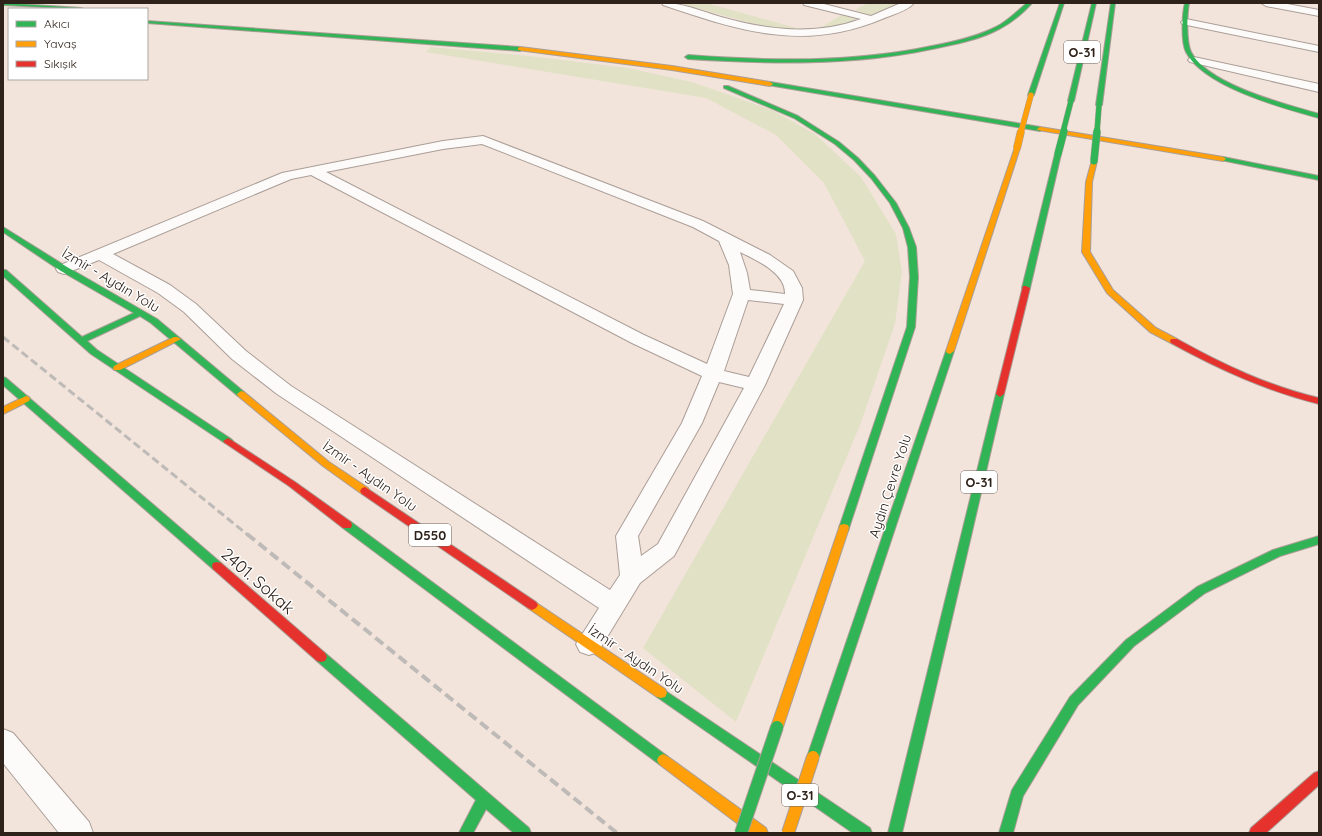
<svg xmlns="http://www.w3.org/2000/svg" width="1322" height="836" font-family="Quicksand,sans-serif">
  <style>
    .green { fill: #e1e1c5 }
    .lines { fill: none; stroke-linecap: round; stroke-linejoin: round }
    .street-casing { stroke: #aa9e97; stroke-width: 2 }
    .fast-casing { stroke: #aa9e97; stroke-width: 2 }
    .slow-casing { stroke: #aa9e97; stroke-width: 2 }
    .jam-casing { stroke: #aa9e97; stroke-width: 2 }
    .street { fill: #fdfbfa; fill-rule: evenodd }
    .fast { fill: #30b455; fill-rule: evenodd }
    .slow { fill: #ff9f0a; fill-rule: evenodd }
    .jam { fill: #e5322d; fill-rule: evenodd }
    .rail-far1 { stroke: #bdbab7; stroke-width: 3; stroke-dasharray: 8 4; stroke-linecap: butt }
    .rail { stroke: #bdbab7; stroke-width: 4; stroke-dasharray: 10 5; stroke-linecap: butt }
    .fast-bridge-far2-casing { stroke: #aa9e97; stroke-width: 6; stroke-linecap: butt }
    .fast-bridge-far1-casing { stroke: #aa9e97; stroke-width: 8; stroke-linecap: butt }
    .fast-bridge-casing { stroke: #aa9e97; stroke-width: 14; stroke-linecap: butt }
    .slow-bridge-far2-casing { stroke: #aa9e97; stroke-width: 6; stroke-linecap: butt }
    .slow-bridge-far1-casing { stroke: #aa9e97; stroke-width: 8; stroke-linecap: butt }
    .slow-bridge-casing { stroke: #aa9e97; stroke-width: 14; stroke-linecap: butt }
    .fast-bridge-far2 { stroke: #30b455; stroke-width: 5 }
    .fast-bridge-far1 { stroke: #30b455; stroke-width: 7 }
    .fast-bridge { stroke: #30b455; stroke-width: 12 }
    .slow-bridge-far2 { stroke: #ff9f0a; stroke-width: 5 }
    .slow-bridge-far1 { stroke: #ff9f0a; stroke-width: 7 }
    .slow-bridge { stroke: #ff9f0a; stroke-width: 12 }
    .labels { text-anchor: middle; stroke-width: 3; stroke-linejoin: round; paint-order: stroke }
    .shield { fill: #fff; stroke: #6d645f; stroke-width: 1 }
    .shield-label { font-size: 13px; font-weight: bold; fill: #2e221a }
    .street-label { font-size: 14px; fill: #2e221a; stroke: #fff }
    .near-street-label { font-size: 17px; fill: #2e221a; stroke: #fff }
  </style>
  <rect width="100%" height="100%" fill="#f3e4db"/>
  <!-- green -->
  <g class="green">
    <polygon points="679,3 706,3 800,29 788,30 764,27"/>
    <polygon points="868,3 903,3 870,15 855,10"/>
    <polygon points="843,14 858,18 844,25 817,30"/>
    <polygon points="431,47 529,56 628,68 692,82 772,110 815,134 861,177 896,234 902,272 895,324 860,425 736,722 643,648 865,261 824,183 776,135 706,98 426,52"/>
  </g>
  <g class="lines">
    <defs>
      <g id="street">
        <path d="M662,3C683,3 701,11 721,17C767,30 815,36 861,19L804,5L803,3H820L871,16L901,3H914C908,11 891,15 882,19C803,52 740,31 663,5Z"/>
        <polygon points="1261,3 1282,3 1319,10 1319,16 1266,6"/>
        <polygon points="1186,19 1319,46 1319,52 1182,24 1181,22"/>
        <polygon points="1194,57 1319,84 1319,92 1190,62 1188,60 1190,58"/>
        <path d="M483,136L703,221L770,255L793,271L802,288L803,300L765,385L674,556L640,583L598,652L589,655L580,652L576,644L599,608L277,394L232,359L184,312L158,293L99,260L64,274L58,272L56,269L58,266L282,173L443,141ZM482,144L693,227L719,241L729,265L733,294L707,364L644,335L326,172L443,149ZM311,175L632,343L702,376L682,423L616,536L620,575L610,590L291,386L246,351L196,304L170,285L113,254L291,179ZM740,252C756,260 786,273 785,294L750,290L747,273ZM748,300L784,304L749,377L724,371ZM719,382L744,388L658,544L641,556L638,536L702,423Z"/>
        <polygon points="3,729 13,733 89,822 93,833 59,833 3,763"/>
      </g>
      <g id="fast">
        <polygon points="3,3 81,8 83,9 3,5"/>
        <path d="M1027,3H1032C1023,13 1011,23 999,29C979,40 955,44 932,49C852,66 770,64 688,59L685,57L688,55C770,61 852,63 932,46C954,42 976,37 996,27C1008,21 1017,11 1027,3Z"/>
        <polygon points="1060,3 1064,3 1034,95 1029,96 1028,95"/>
        <polygon points="1092,3 1096,3 1074,101 1071,103 1068,101"/>
        <polygon points="1111,3 1115,3 1102,105 1099,107 1096,105"/>
        <path d="M1185,3H1189C1187,14 1186,41 1191,52C1208,85 1285,104 1319,114V118C1283,108 1204,87 1186,52C1181,42 1182,14 1185,3Z"/>
        <polygon points="147,21 520,47 523,49 520,51 147,23"/>
        <polygon points="770,82 1040,127 1043,129 1040,131 768,85 767,84"/>
        <polygon points="724,86 728,86 798,116 839,142 858,158 875,176 896,203 909,228 916,247 918,277 915,327 849,528 848,531 844,532 840,531 839,528 907,327 910,277 908,247 903,228 890,203 871,178 854,160 835,144 794,118 724,88"/>
        <polygon points="1058,152 1061,154 1030,288 1026,290 1022,288 1055,154"/>
        <polygon points="1223,157 1319,176 1319,180 1221,160 1220,159"/>
        <polygon points="3,227 67,267 157,319 244,392 245,394 244,396 238,396 151,323 140,316 87,341 97,350 231,439 233,441 231,443 225,443 91,354 3,276 3,270 6,270 82,337 134,313 61,271 3,232"/>
        <polygon points="950,348 954,351 819,757 817,761 813,763 809,761 807,757 946,351"/>
        <polygon points="3,377 6,378 221,563 222,566 221,569 217,570 213,569 3,385"/>
        <polygon points="1000,391 1004,394 902,833 888,833 996,394"/>
        <polygon points="347,521 351,522 667,756 669,760 667,764 663,766 659,764 343,528 342,525 343,522"/>
        <polygon points="1319,536 1319,544 1280,556 1205,593 1134,646 1078,705 1023,796 1013,833 999,833 1012,790 1070,697 1126,640 1197,587 1273,550"/>
        <polygon points="321,652 325,653 529,828 531,833 514,833 486,809 473,833 459,833 476,800 317,661 315,657 317,653"/>
        <polygon points="661,688 870,828 872,833 853,833 657,697 655,693 657,689"/>
      </g>
      <g id="slow">
        <polygon points="520,47 672,66 770,82 773,84 770,86 672,70 518,50 518,48"/>
        <polygon points="1040,127 1223,157 1226,159 1223,161 1038,130 1037,129"/>
        <polygon points="1015,147 1020,148 954,351 950,354 947,353 946,351"/>
        <polygon points="1092,160 1097,161 1092,182 1090,252 1113,290 1156,328 1177,339 1178,341 1177,343 1171,343 1150,332 1107,293 1082,252 1086,182"/>
        <polygon points="174,337 177,337 181,339 120,370 114,370 113,368 114,366"/>
        <polygon points="241,391 244,392 329,462 368,488 370,491 368,494 362,494 323,466 238,396 237,394"/>
        <polygon points="26,396 29,397 30,399 29,401 3,414 3,407"/>
        <polygon points="844,524 848,525 849,528 783,727 781,731 777,733 773,731 771,727 839,528 840,525"/>
        <polygon points="532,600 665,689 667,693 665,697 661,698 657,697 528,608 526,605 528,602"/>
        <polygon points="663,754 667,756 766,828 768,833 750,833 659,764 657,760 659,756"/>
      </g>
      <g id="jam">
        <polygon points="1023,286 1026,286 1030,288 1004,394 1000,397 996,394"/>
        <path d="M1171,339H1177C1222,364 1268,386 1319,398V404C1266,391 1219,369 1171,343L1170,341Z"/>
        <polygon points="228,438 295,482 351,522 352,525 351,528 343,528 289,486 225,443 223,441"/>
        <polygon points="365,487 536,602 538,605 536,608 532,610 528,608 362,494 360,491 362,488"/>
        <polygon points="217,562 221,563 325,653 327,657 325,661 321,662 317,661 213,569 212,566 213,563"/>
        <polygon points="1319,771 1319,785 1266,833 1249,833 1251,828 1314,773"/>
      </g>
    </defs>
    <!-- street casing -->
    <use href="#street" class="street-casing"/>
    <!-- fast casing -->
    <use href="#fast" class="fast-casing"/>
    <!-- slow casing -->
    <use href="#slow" class="slow-casing"/>
    <!-- jam casing -->
    <use href="#jam" class="jam-casing"/>
    <!-- street -->
    <use href="#street" class="street"/>
    <!-- fast -->
    <use href="#fast" class="fast"/>
    <!-- slow -->
    <use href="#slow" class="slow"/>
    <!-- jam -->
    <use href="#jam" class="jam"/>
    <!-- rail-far1 -->
    <polyline class="rail-far1" points="3,337 248,535"/>
    <!-- rail -->
    <polyline class="rail" points="247,534 617,833"/>
    <defs>
      <g id="fast-bridge-far2">
        <polyline points="1063,132 1071,101"/>
        <polyline points="1097,132 1099,105"/>
      </g>
      <g id="fast-bridge-far1">
        <polyline points="1058,154 1064,131"/>
        <polyline points="1094,161 1097,131"/>
      </g>
      <polyline id="fast-bridge" points="741,833 777,727"/>
      <polyline id="slow-bridge-far2" points="1021,132 1031,95"/>
      <polyline id="slow-bridge-far1" points="1017,148 1021,131"/>
      <polyline id="slow-bridge" points="788,833 813,757"/>
    </defs>
    <!-- fast-bridge-far2 casing -->
    <use href="#fast-bridge-far2" class="fast-bridge-far2-casing"/>
    <!-- fast-bridge-far1 casing -->
    <use href="#fast-bridge-far1" class="fast-bridge-far1-casing"/>
    <!-- fast-bridge casing -->
    <use href="#fast-bridge" class="fast-bridge-casing"/>
    <!-- slow-bridge-far2 casing -->
    <use href="#slow-bridge-far2" class="slow-bridge-far2-casing"/>
    <!-- slow-bridge-far1 casing -->
    <use href="#slow-bridge-far1" class="slow-bridge-far1-casing"/>
    <!-- slow-bridge casing -->
    <use href="#slow-bridge" class="slow-bridge-casing"/>
    <!-- fast-bridge-far2 -->
    <use href="#fast-bridge-far2" class="fast-bridge-far2"/>
    <!-- fast-bridge-far1 -->
    <use href="#fast-bridge-far1" class="fast-bridge-far1"/>
    <!-- fast-bridge -->
    <use href="#fast-bridge" class="fast-bridge"/>
    <!-- slow-bridge-far2 -->
    <use href="#slow-bridge-far2" class="slow-bridge-far2"/>
    <!-- slow-bridge-far1 -->
    <use href="#slow-bridge-far1" class="slow-bridge-far1"/>
    <!-- slow-bridge -->
    <use href="#slow-bridge" class="slow-bridge"/>
  </g>
  <g class="labels">
    <!-- shield labels -->
    <g class="shield">
      <rect x="1064" y="41" width="36" height="22" rx="3"/>
      <rect x="961" y="471" width="36" height="22" rx="3"/>
      <rect x="409" y="524" width="42" height="22" rx="3"/>
      <rect x="782" y="784" width="36" height="22" rx="3"/>
    </g>
    <g class="shield-label">
      <text x="1082" y="57">O-31</text>
      <text x="979" y="487">O-31</text>
      <text x="430" y="540">D550</text>
      <text x="800" y="800">O-31</text>
    </g>
    <!-- street labels -->
    <g class="street-label">
      <text transform="translate(111 280) rotate(31)" y="5">İzmir - Aydın Yolu</text>
      <text transform="translate(370 476) rotate(35)" y="5">İzmir - Aydın Yolu</text>
      <text transform="translate(890 486) rotate(-72)" y="5">Aydın Çevre Yolu</text>
      <text transform="translate(636 659) rotate(34)" y="5">İzmir - Aydın Yolu</text>
    </g>
    <!-- near-street labels -->
    <g class="near-street-label">
      <text transform="translate(258 581) rotate(41)" y="6">2401. Sokak</text>
    </g>
  </g>
  <!-- border -->
  <rect width="1322" height="836" fill="none" stroke="#2e221a" stroke-width="8"/>
  <!-- legend -->
  <rect x="8" y="8" width="140" height="72" fill="#ffffff" stroke="#aba7a3"/>
  <rect x="16" y="21" width="20" height="6" fill="#30b455" stroke="#aba7a3"/>
  <text x="44" y="28" font-size="12" fill="#2e221a">Akıcı</text>
  <rect x="16" y="41" width="20" height="6" fill="#ff9f0a" stroke="#aba7a3"/>
  <text x="44" y="48" font-size="12" fill="#2e221a">Yavaş</text>
  <rect x="16" y="61" width="20" height="6" fill="#e5322d" stroke="#aba7a3"/>
  <text x="44" y="68" font-size="12" fill="#2e221a">Sıkışık</text>
</svg>
